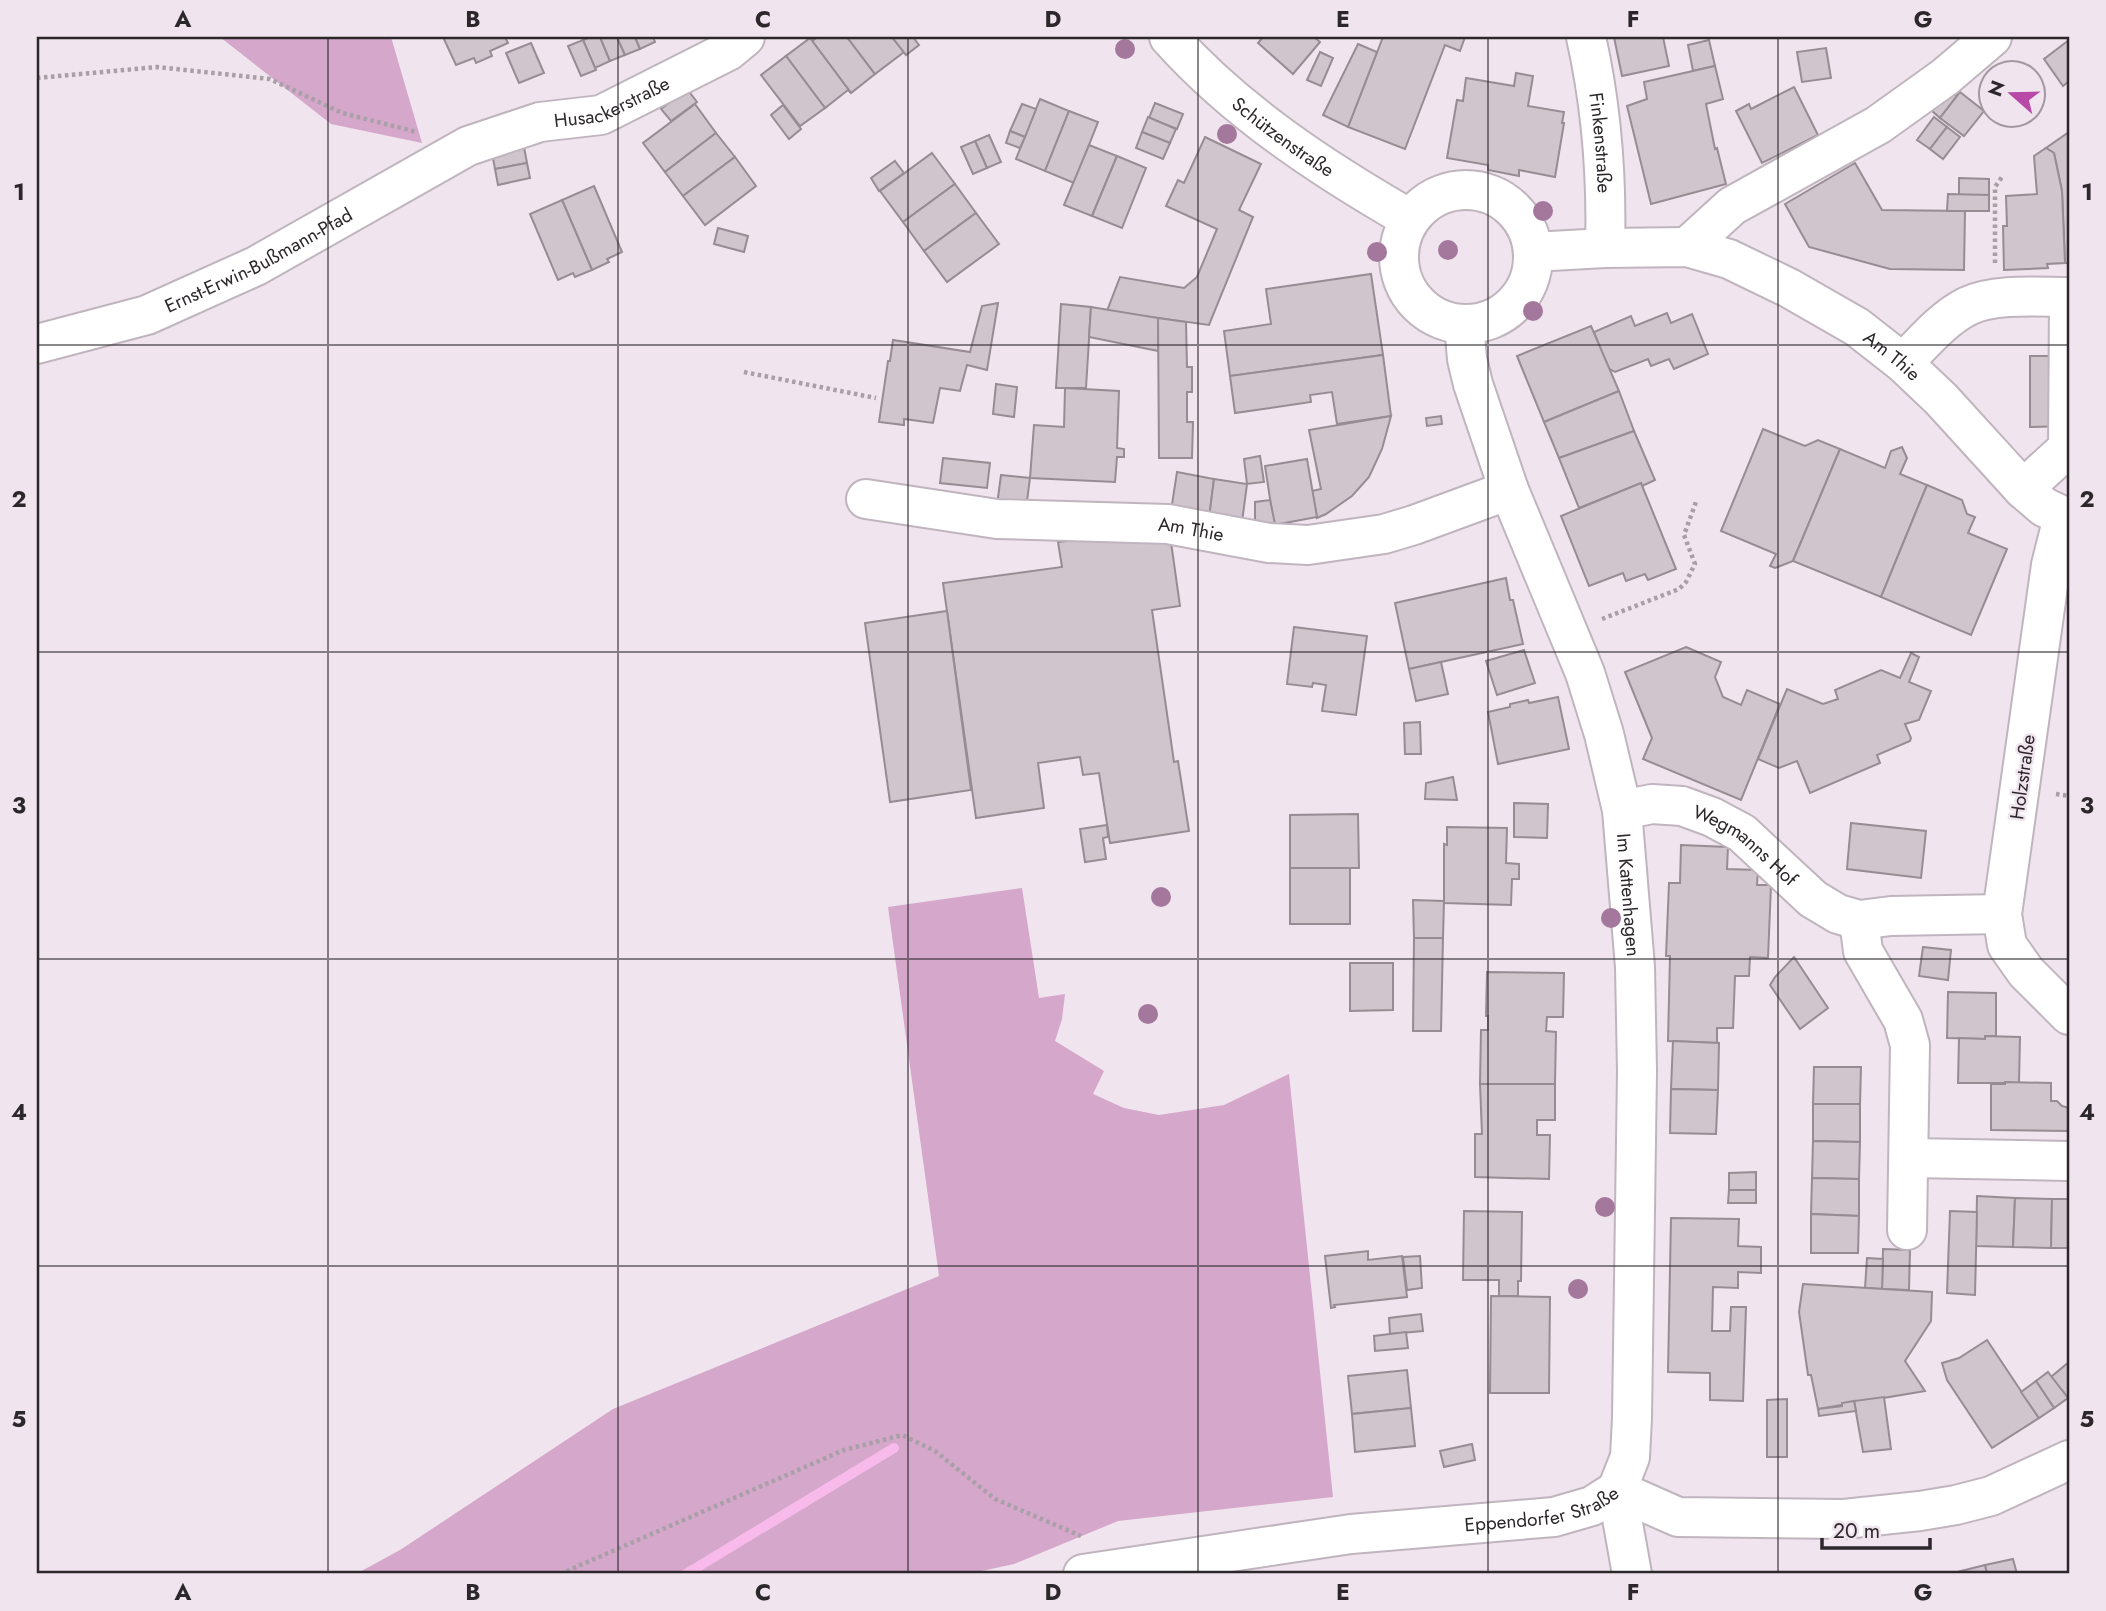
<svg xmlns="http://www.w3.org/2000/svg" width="2106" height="1611" font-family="Jost,sans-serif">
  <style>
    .green { fill: #d5a7cb }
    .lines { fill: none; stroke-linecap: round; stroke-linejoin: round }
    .stream { stroke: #f7baea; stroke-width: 10 }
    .building { fill: #d0c4cd; stroke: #978c94; stroke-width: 2 }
    .minor-casing { stroke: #c0b5be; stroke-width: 42 }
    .path { stroke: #a99fa7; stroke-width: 4.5; stroke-dasharray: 3.5 3.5; stroke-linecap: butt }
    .minor { stroke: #fff; stroke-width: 38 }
    .tree { fill: #a4789d }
    .grid { fill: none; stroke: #2c272b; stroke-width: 2; stroke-opacity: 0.55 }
    .labels { text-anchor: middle; stroke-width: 5; stroke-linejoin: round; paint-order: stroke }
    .street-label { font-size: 19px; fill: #2c272b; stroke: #f0e4ee }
    .neatline { fill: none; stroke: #2c272b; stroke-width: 2.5 }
    .grid-label { font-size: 23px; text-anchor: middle; font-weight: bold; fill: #2c272b }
  </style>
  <rect width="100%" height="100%" fill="#f0e4ee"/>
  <!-- green -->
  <g class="green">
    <polygon points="220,37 391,37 422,143 331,124"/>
    <polygon points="1022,888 1039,998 1065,994 1062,1019 1055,1041 1104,1071 1093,1094 1124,1108 1159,1115 1224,1105 1289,1074 1333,1497 1118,1521 1014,1564 968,1574 356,1574 400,1550 613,1409 939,1276 888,907"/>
  </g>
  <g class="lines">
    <!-- stream -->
    <polyline class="stream" points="686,1574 894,1448"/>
  </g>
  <!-- building -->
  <g class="building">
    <polygon points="443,37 505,37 508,43 490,51 492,56 476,63 474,58 456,65"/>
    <polygon points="591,37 600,37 610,61 595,68 583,40"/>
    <polygon points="600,37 617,37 625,55 610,61"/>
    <polygon points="617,37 635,37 640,49 625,55"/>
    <polygon points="635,37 653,37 655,42 640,49"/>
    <polygon points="810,37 812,41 818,37 847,37 875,74 851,93 810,38"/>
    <polygon points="847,37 892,37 904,52 875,74"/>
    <polygon points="892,37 913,37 919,45 906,55"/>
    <polygon points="1263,37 1314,37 1320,42 1293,74 1258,43"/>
    <polygon points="1383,37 1465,37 1460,51 1445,45 1405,149 1348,127"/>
    <polygon points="1614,37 1663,37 1669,66 1622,76"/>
    <polygon points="810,38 851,93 848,90 825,108 786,56"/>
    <polygon points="583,40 596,70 581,76 568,46"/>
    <polygon points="1709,40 1715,66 1693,71 1688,45"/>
    <polygon points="2069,40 2069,81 2063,86 2044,59"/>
    <polygon points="531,43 544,73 519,83 506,53"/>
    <polygon points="1358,44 1377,52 1348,127 1323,115"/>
    <polygon points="1826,48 1831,78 1802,82 1797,52"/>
    <polygon points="1320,52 1333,58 1321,86 1307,80"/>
    <polygon points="786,56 825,108 800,126 761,75"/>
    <polygon points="1715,66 1723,99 1706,104 1715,149 1717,148 1726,184 1651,204 1627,106 1647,99 1644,82"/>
    <polygon points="1516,73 1533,76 1528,106 1564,112 1562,123 1564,123 1555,177 1519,170 1519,176 1488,170 1488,165 1447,158 1457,100 1463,101 1466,78 1514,86"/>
    <polygon points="1794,87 1818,135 1762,163 1736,111 1749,104 1751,109"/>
    <polygon points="1946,87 1957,96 1940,118 1930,109"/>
    <polygon points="687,89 697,102 671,121 661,109"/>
    <polygon points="1960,92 1984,111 1964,136 1940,118"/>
    <polygon points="1040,99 1069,111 1045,171 1016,159"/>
    <polygon points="1155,103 1183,114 1177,129 1149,118"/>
    <polygon points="695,104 716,133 665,172 643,143"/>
    <polygon points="1022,104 1036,109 1025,137 1010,131"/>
    <polygon points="783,105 801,129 789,139 771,115"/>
    <polygon points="1069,111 1098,122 1074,183 1045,171"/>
    <polygon points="1148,117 1176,129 1170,143 1142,132"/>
    <polygon points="1934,117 1947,127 1930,149 1917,140"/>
    <polygon points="1947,127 1960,137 1943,159 1930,149"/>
    <polygon points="1010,131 1025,137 1020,148 1006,143"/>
    <polygon points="1142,132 1170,143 1163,159 1136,148"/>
    <polygon points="2069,132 2069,263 2065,263 2062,191 2054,153 2046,148"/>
    <polygon points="716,133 735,157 683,196 665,172"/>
    <polygon points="989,135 1001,162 987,168 975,141"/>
    <polygon points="1205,137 1261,164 1239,210 1253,217 1209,325 1107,311 1120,277 1184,288 1197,277 1217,229 1166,206 1178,180 1184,183"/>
    <polygon points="975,141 987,168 973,174 961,147"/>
    <polygon points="1089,145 1117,156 1092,216 1064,205"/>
    <polygon points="524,147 527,163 495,169 492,153"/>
    <polygon points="2046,148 2054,153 2062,191 2065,263 2047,264 2048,268 2004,270 2003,226 2007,226 2006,196 2037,194 2034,156"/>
    <polygon points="932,153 955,184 903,222 880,191"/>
    <polygon points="1117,156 1146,168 1122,228 1092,216"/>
    <polygon points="735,157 756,186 705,225 683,196"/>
    <polygon points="895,161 904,173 879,191 871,178"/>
    <polygon points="527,163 530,178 498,185 495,169"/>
    <polygon points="1855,163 1882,210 1965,211 1964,270 1890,269 1809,247 1785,204"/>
    <polygon points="1959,178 1989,179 1989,195 1959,195"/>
    <polygon points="955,184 976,213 924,251 903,222"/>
    <polygon points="594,186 622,252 607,259 609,262 592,270 562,200"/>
    <polygon points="1948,194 1989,195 1989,211 1947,211"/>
    <polygon points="562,200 592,270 575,277 573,273 558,280 530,214"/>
    <polygon points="976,213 999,244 947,282 924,251"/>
    <polygon points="718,228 748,236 744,252 714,244"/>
    <polygon points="1371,274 1383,355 1230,376 1224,331 1271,324 1266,289"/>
    <polygon points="998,303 987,370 967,365 960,391 940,388 933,423 904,419 904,425 879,422 888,361 890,361 893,340 970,352 982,306"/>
    <polygon points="1061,304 1091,307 1086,388 1056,388"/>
    <polygon points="1091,307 1158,318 1158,351 1089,337"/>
    <polygon points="1667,313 1671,323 1692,314 1708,354 1674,369 1669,359 1651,366 1648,359 1615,372 1608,368 1594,332 1631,316 1635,326"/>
    <polygon points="1158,318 1186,322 1187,367 1192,367 1192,392 1187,392 1187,422 1193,422 1192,458 1159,458"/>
    <polygon points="1591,326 1619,391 1544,422 1517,356"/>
    <polygon points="1383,355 1391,416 1337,424 1332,392 1310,395 1311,402 1235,413 1230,376"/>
    <polygon points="2030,356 2069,356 2069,426 2030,427"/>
    <polygon points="996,384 1017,387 1014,417 993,414"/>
    <polygon points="1065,388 1119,391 1117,448 1124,449 1124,457 1117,457 1115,482 1030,478 1034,425 1064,427"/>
    <polygon points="1619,391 1634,431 1559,458 1544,422"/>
    <polygon points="1391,416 1382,449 1369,477 1352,496 1326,514 1317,518 1312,491 1321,489 1309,430"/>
    <polygon points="1441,416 1442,424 1427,426 1426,418"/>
    <polygon points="1763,429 1805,446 1818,440 1840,449 1793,561 1775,568 1770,566 1776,554 1721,531"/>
    <polygon points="1634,431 1655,480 1642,486 1641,483 1579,508 1559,458"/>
    <polygon points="1902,447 1907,458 1900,474 1927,485 1881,597 1793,561 1840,449 1885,468 1891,451"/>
    <polygon points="1260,456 1264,482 1247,484 1244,459"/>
    <polygon points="943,458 990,463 987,488 940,483"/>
    <polygon points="1307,459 1317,517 1274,525 1265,466"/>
    <polygon points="1177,472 1214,479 1209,518 1171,511"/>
    <polygon points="1001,475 1030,478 1026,509 997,505"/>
    <polygon points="1214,479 1247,484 1242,522 1209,518"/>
    <polygon points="1641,483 1676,569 1648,580 1645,574 1626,581 1623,573 1589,586 1561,516"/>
    <polygon points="1927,485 1962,500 1967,514 1975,517 1968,533 2007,549 1971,635 1881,597"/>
    <polygon points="1270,500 1275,524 1255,523 1255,502"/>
    <polygon points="1096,538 1171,542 1180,606 1152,610 1174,762 1178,761 1189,831 1110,843 1099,773 1083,775 1080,757 1038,763 1044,808 976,818 943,583 1062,567 1058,542"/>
    <polygon points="1506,578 1510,600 1513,600 1523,644 1409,669 1395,603"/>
    <polygon points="947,611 971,790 890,802 865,623"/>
    <polygon points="1294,627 1367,636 1356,715 1322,711 1326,685 1313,683 1312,687 1287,684"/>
    <polygon points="1686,647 1721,662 1715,677 1723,697 1741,705 1747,690 1780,704 1741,800 1643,759 1652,738 1625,672"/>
    <polygon points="1524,650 1535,683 1497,695 1486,661"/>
    <polygon points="1911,653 1919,657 1909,682 1931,691 1919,720 1905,724 1911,738 1910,741 1877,755 1880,763 1810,793 1797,761 1779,768 1758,759 1787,689 1823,704 1838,699 1835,690 1881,670 1900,678"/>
    <polygon points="1441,662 1448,694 1416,701 1409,669"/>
    <polygon points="1558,697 1569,749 1498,764 1488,712 1510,707 1510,704 1528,700 1529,703"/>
    <polygon points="1420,722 1421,754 1405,754 1404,723"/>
    <polygon points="1453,777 1457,800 1425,799 1426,783"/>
    <polygon points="1514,803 1548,804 1547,838 1514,837"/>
    <polygon points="1358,814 1359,868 1290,868 1290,815"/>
    <polygon points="1851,823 1926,831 1921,878 1847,869"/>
    <polygon points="1107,825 1108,837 1103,838 1106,859 1085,862 1080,829"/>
    <polygon points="1447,827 1507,828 1506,863 1519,864 1519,879 1512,879 1511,905 1444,903 1444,844 1447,845"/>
    <polygon points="1681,845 1728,847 1727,869 1758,870 1757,885 1771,885 1768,958 1750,957 1749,976 1735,976 1733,1028 1717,1028 1717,1043 1668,1041 1670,956 1666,956 1669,883 1680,883"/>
    <rect x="1290" y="868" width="60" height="56"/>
    <polygon points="1413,900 1444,901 1443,938 1414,938"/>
    <polygon points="1414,938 1443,938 1441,1031 1413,1031"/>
    <polygon points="1923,947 1951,950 1948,980 1919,976"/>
    <polygon points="1794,957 1828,1008 1800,1029 1770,985 1775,977"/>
    <polygon points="1350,963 1393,963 1393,1010 1350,1011"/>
    <polygon points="1487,972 1564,973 1563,1017 1547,1017 1546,1031 1556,1032 1555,1084 1480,1084 1481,1030 1488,1030 1488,1016 1486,1016"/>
    <polygon points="1948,992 1996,993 1996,1036 1985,1036 1985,1039 1947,1038"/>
    <polygon points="1985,1036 2020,1037 2019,1083 1958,1083 1959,1038 1985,1039"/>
    <polygon points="1673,1041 1719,1043 1718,1090 1671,1089"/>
    <polygon points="1814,1067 1861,1067 1860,1104 1813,1104"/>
    <polygon points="2005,1082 2051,1083 2051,1101 2057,1101 2062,1106 2069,1108 2069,1129 2067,1131 1991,1130 1991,1084 2005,1084"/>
    <polygon points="1480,1084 1555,1084 1555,1120 1537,1120 1537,1135 1550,1135 1549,1179 1475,1177 1475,1134 1482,1134"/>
    <polygon points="1671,1089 1718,1090 1716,1134 1670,1133"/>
    <polygon points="1813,1104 1860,1104 1860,1142 1813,1141"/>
    <polygon points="1813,1141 1860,1142 1859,1179 1812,1178"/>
    <polygon points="1756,1172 1756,1190 1729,1190 1729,1173"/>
    <polygon points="1812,1178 1859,1179 1859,1216 1811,1214"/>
    <polygon points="1729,1190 1756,1190 1756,1203 1728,1203"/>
    <polygon points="1977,1196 2015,1198 2013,1247 1976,1246"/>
    <polygon points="2015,1198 2052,1199 2051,1248 2013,1247"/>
    <polygon points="2052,1199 2069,1199 2069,1248 2051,1248"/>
    <polygon points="1464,1211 1522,1212 1521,1281 1518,1281 1518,1296 1499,1296 1499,1280 1463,1280"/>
    <polygon points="1950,1211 1977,1212 1975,1295 1947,1293"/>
    <polygon points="1811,1214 1859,1216 1858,1253 1811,1253"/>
    <polygon points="1671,1218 1739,1219 1738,1246 1761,1247 1761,1273 1738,1272 1738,1288 1713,1287 1712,1331 1730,1331 1731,1307 1746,1307 1743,1401 1710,1400 1710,1373 1668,1372"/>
    <polygon points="1883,1249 1910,1250 1909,1290 1882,1289"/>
    <polygon points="1368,1251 1368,1260 1402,1256 1407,1297 1334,1305 1335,1307 1331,1308 1325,1256"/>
    <polygon points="1420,1256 1422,1288 1407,1290 1403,1257"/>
    <polygon points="1867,1258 1883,1259 1882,1289 1865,1288"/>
    <polygon points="1803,1284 1932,1292 1931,1321 1905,1361 1925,1391 1818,1409 1811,1375 1808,1375 1799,1312"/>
    <polygon points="1491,1296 1550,1297 1549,1393 1490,1393"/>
    <polygon points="1421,1314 1423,1331 1390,1334 1389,1318"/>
    <polygon points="1406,1332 1408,1348 1375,1351 1374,1336"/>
    <polygon points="1987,1340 2039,1418 1992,1448 1947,1380 1942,1363 1959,1358"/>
    <polygon points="2069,1362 2069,1399 2051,1377"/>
    <polygon points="1407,1370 1411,1408 1352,1414 1348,1376"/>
    <polygon points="2048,1372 2068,1398 2054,1408 2036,1381"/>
    <polygon points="2036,1381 2054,1408 2039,1418 2021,1392"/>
    <polygon points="1884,1397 1891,1449 1863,1452 1854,1401"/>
    <polygon points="1787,1399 1787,1457 1767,1457 1767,1400"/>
    <polygon points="1854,1401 1856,1411 1819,1416 1818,1409 1842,1406 1842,1403"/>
    <polygon points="1411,1408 1415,1446 1355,1452 1352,1414"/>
    <polygon points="1472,1444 1475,1460 1444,1467 1440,1451"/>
    <polygon points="2013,1559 2017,1574 1987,1574 1985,1565"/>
    <polygon points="1985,1565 1987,1574 1949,1574"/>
  </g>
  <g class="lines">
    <defs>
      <g id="minor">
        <path id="s1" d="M1169,37C1236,112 1323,169 1410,219"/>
        <path id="s2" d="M1586,37C1601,104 1607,179 1605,248"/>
        <circle cx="1466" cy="257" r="67"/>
        <polyline points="1687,247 1732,206 1878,125 1945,77 1992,37"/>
        <path id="s3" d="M1533,252L1605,248L1687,247L1729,259L1789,288L1857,327L1903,363L1941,399L2023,489L2044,507L2069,519"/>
        <path id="s4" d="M1464,324L1467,359L1473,384L1509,490L1585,673L1604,734L1622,810L1635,967L1637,1071L1632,1418L1630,1457L1617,1490"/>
        <path id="s5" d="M37,344L147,315L256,266L468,146L540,122L601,115L728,51L745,37"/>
        <path d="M1903,363C1923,343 1942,319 1968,306C1995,293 2039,297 2069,297"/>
        <polyline points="2023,489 2068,448 2069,297"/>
        <path id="s6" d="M866,499L997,519L1168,524L1269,543L1308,545L1384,534L1414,525L1509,490"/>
        <polyline points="2063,517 2051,565 2002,914 2007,945 2026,972 2069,1015"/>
        <path id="s7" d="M1622,810L1652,804L1682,806L1712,817L1742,833L1813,899L1838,914L1859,920L1891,916L2002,914"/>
        <polyline points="1859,920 1863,951 1903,1020 1910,1045 1907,1230"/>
        <polyline points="1910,1158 2069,1161"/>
        <polyline points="1617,1490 1678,1517 1844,1519 1920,1511 1956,1505 1991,1496 2069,1460"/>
        <polyline points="1617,1490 1632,1574"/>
        <path id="s8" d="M1083,1574L1351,1534L1554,1517L1592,1506L1617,1490"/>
      </g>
    </defs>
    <!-- minor casing -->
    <use href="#minor" class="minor-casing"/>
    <!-- path -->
    <g class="path">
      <polyline points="37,78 157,67 270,79 342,113 417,132"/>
      <polyline points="1995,263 1995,187 2002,177"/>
      <polyline points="744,372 876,398"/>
      <polyline points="1602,619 1679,589 1686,582 1695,564 1684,535 1697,499"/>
      <polyline points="2056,794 2069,796"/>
      <polyline points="560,1574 844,1450 902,1435 935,1451 995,1499 1081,1536"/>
    </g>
    <!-- minor -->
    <use href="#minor" class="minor"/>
  </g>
  <!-- trees -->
  <g class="tree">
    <circle cx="1125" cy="49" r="10"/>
    <circle cx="1227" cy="134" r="10"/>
    <circle cx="1543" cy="211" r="10"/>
    <circle cx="1448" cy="250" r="10"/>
    <circle cx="1377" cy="252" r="10"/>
    <circle cx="1533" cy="311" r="10"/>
    <circle cx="1161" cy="897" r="10"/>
    <circle cx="1611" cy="918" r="10"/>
    <circle cx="1148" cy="1014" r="10"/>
    <circle cx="1605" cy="1207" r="10"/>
    <circle cx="1578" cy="1289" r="10"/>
  </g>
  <!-- grid -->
  <path class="grid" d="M328,37V1574M618,37V1574M908,37V1574M1198,37V1574M1488,37V1574M1778,37V1574M37,345H2069M37,652H2069M37,959H2069M37,1266H2069"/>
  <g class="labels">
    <!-- street labels -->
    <g class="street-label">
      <text dy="7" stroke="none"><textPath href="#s5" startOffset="628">Husackerstraße</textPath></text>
      <text dy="7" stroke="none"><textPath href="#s1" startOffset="152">Schützenstraße</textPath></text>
      <text dy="7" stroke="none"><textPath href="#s2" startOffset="107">Finkenstraße</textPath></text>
      <text dy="7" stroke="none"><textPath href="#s5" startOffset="238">Ernst-Erwin-Bußmann-Pfad</textPath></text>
      <text dy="7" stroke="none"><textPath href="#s3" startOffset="388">Am Thie</textPath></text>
      <text dy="7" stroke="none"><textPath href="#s6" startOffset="327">Am Thie</textPath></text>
      <text transform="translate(2022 777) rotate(-82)" y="7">Holzstraße</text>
      <text dy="7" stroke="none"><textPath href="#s7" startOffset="136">Wegmanns Hof</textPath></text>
      <text dy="7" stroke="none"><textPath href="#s4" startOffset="598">Im Kattenhagen</textPath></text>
      <text dy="7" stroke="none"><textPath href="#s8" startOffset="464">Eppendorfer Straße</textPath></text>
    </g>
  </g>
  <!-- border -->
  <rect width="2106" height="1611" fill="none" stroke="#f0e4ee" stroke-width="77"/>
  <!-- north arrow -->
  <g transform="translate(2012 94) rotate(290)"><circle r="33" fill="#f0e4ee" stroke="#a298a0" stroke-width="2"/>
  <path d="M0-5L12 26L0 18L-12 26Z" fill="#b849a7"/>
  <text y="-10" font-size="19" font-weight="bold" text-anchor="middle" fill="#2c272b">N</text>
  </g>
  <!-- scale -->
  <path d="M1822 1538v10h108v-10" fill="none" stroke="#2c272b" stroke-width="3.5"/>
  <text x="1833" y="1538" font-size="21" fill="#2c272b" stroke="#f0e4ee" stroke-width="5" paint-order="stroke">20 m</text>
  <rect x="38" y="38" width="2030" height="1534" class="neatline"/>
  <g class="grid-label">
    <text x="183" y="27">A</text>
    <text x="473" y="27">B</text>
    <text x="763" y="27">C</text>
    <text x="1053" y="27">D</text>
    <text x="1343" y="27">E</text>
    <text x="1633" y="27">F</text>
    <text x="1923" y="27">G</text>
    <text x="19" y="200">1</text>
    <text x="2087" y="200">1</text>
    <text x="19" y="507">2</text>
    <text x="2087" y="507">2</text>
    <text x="19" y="813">3</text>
    <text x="2087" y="813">3</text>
    <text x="19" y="1120">4</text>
    <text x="2087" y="1120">4</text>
    <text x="19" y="1427">5</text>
    <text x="2087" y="1427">5</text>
    <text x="183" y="1600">A</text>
    <text x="473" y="1600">B</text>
    <text x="763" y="1600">C</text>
    <text x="1053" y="1600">D</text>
    <text x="1343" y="1600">E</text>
    <text x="1633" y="1600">F</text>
    <text x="1923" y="1600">G</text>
  </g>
</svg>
